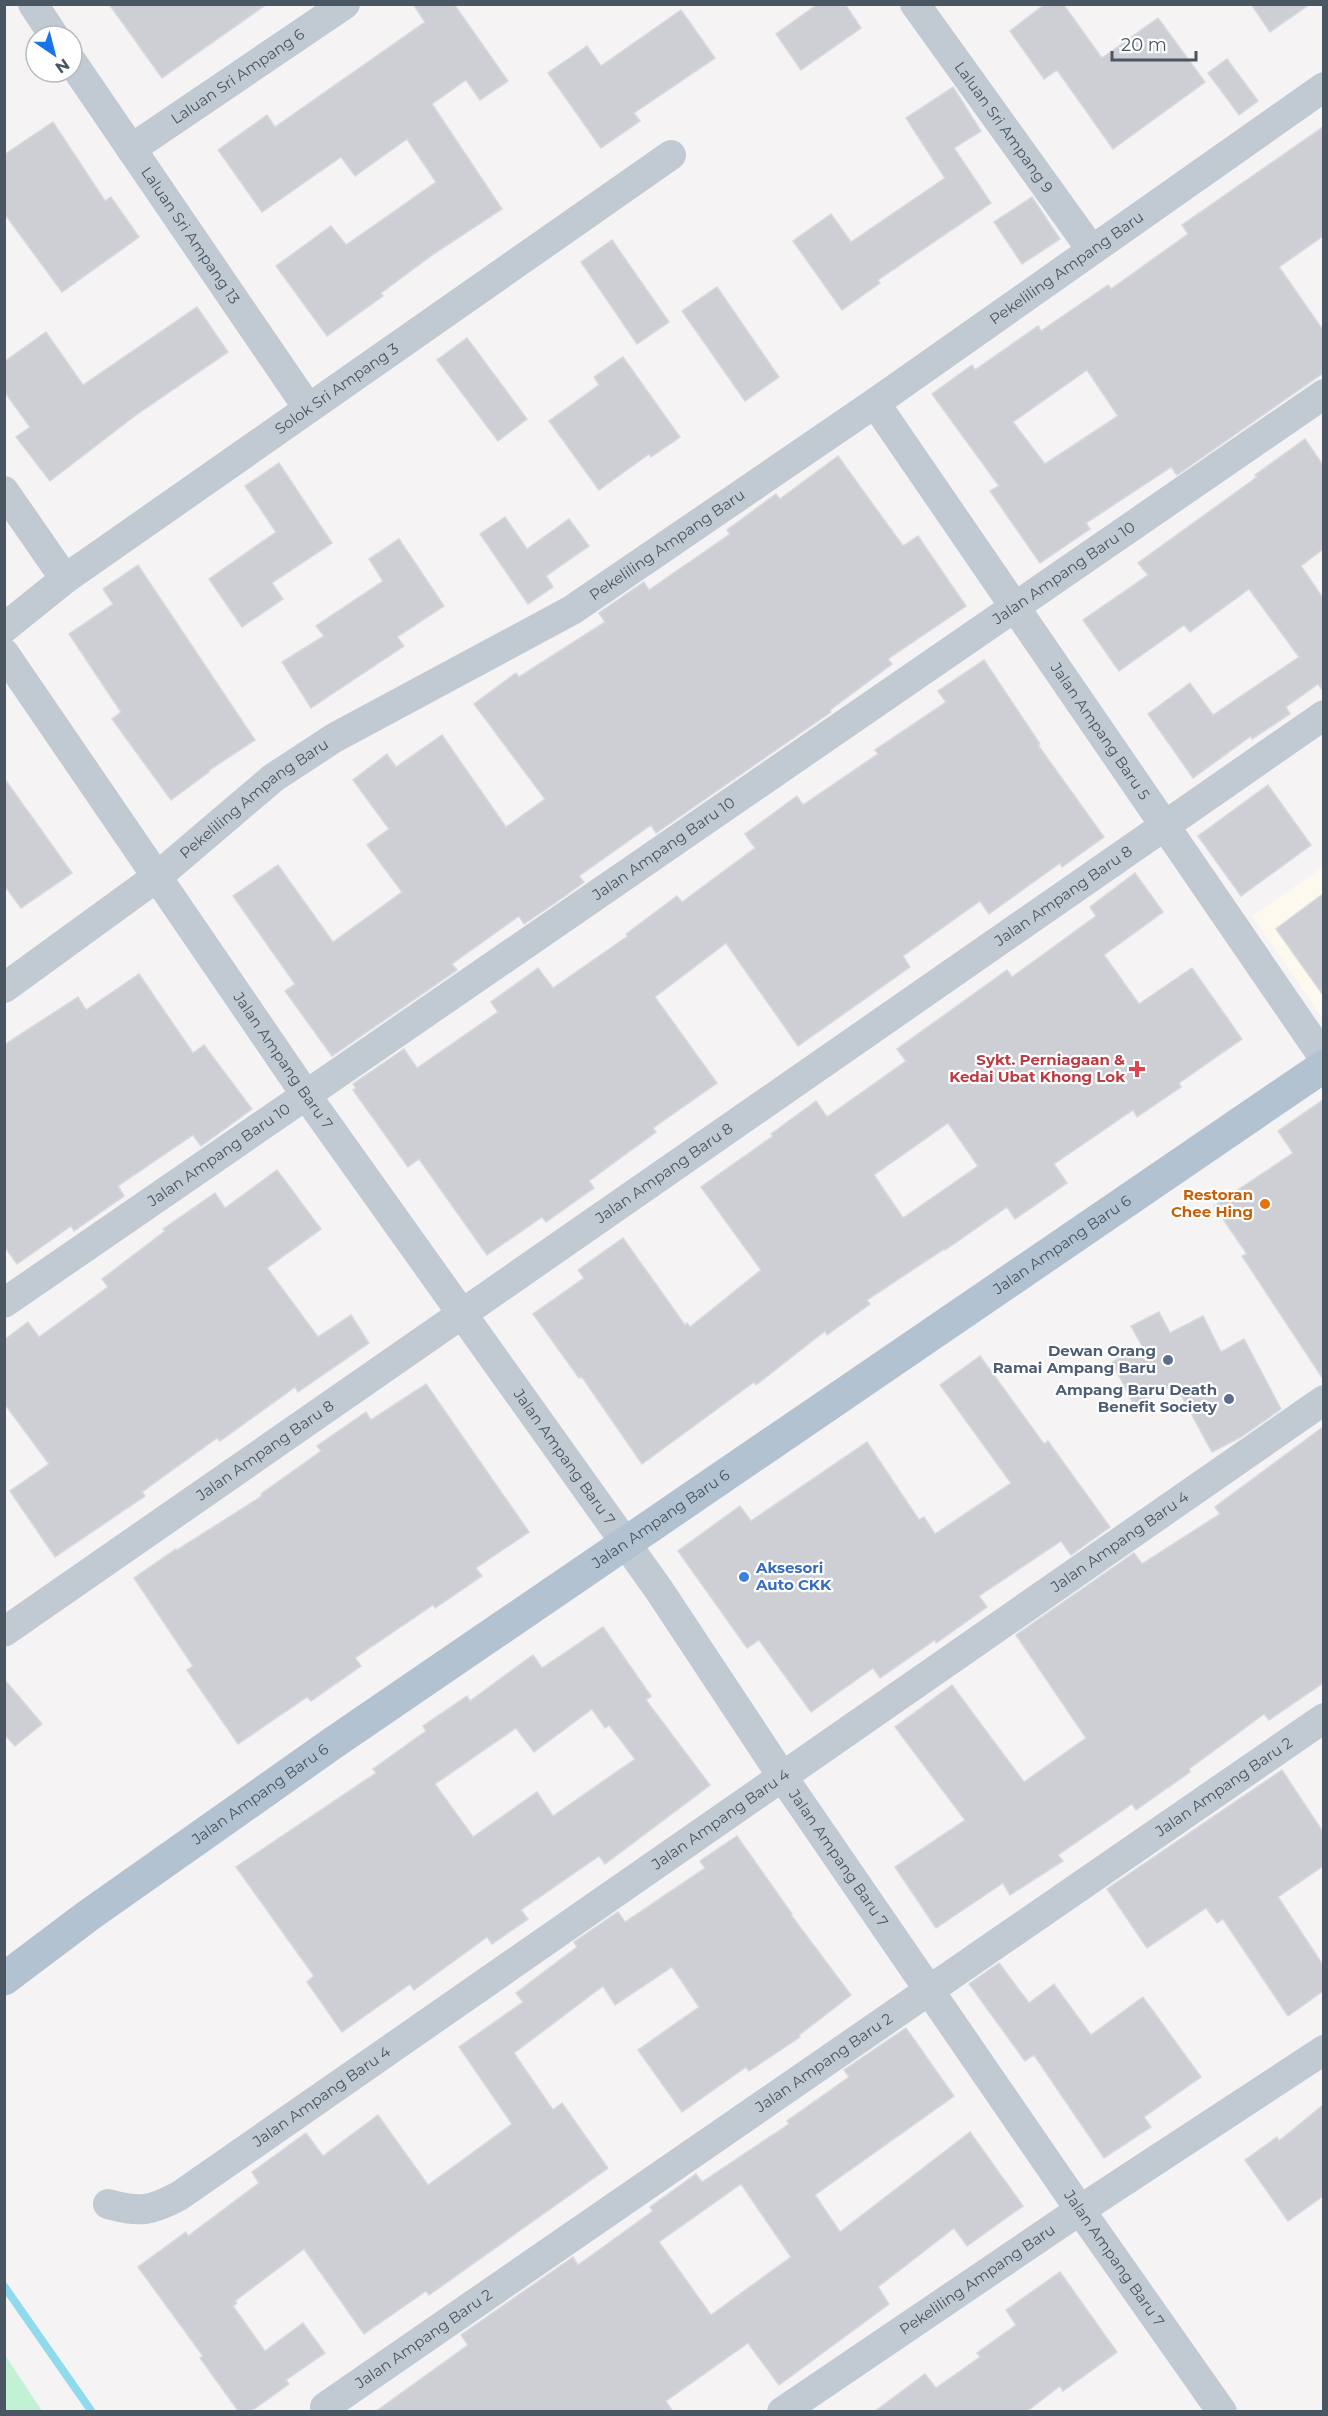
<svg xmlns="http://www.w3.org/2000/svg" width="1328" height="2416" font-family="Montserrat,sans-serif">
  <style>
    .commercial { fill: #fdf9ef }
    .green { fill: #c3f1d5 }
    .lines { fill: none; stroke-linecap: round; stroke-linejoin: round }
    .stream { stroke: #90daee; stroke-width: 8 }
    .building { fill: #cdcfd5; stroke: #d7d9de; stroke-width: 1.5; fill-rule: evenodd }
    .minor { stroke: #c1cad2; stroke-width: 30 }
    .major { stroke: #b3c2d1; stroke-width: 33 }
    .health-dot { fill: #e0444e; stroke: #fff; stroke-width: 2 }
    .food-dot { fill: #e8710a; stroke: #fff; stroke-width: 2 }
    .service-dot { fill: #5c6f8a; stroke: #fff; stroke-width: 2 }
    .shop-dot { fill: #3f7fe0; stroke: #fff; stroke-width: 2 }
    .labels { text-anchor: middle; stroke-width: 4.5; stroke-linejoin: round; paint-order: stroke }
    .street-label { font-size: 15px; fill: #4a5661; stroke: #fff }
    .health-label { font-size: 15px; font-weight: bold; fill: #be3a42; stroke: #fff; text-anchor: end }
    .food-label { font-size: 15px; font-weight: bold; fill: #c56008; stroke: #fff; text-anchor: end }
    .service-label { font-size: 15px; font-weight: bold; fill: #4e5e75; stroke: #fff; text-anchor: end }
    .shop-label { font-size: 15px; font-weight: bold; fill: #366cbe; stroke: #fff; text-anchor: start }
  </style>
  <rect width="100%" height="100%" fill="#f5f3f3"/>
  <!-- commercial -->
  <polygon class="commercial" points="1323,867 1323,1019 1252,916"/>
  <!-- green -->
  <polygon class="green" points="5,2355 42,2411 5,2411"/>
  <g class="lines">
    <!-- stream -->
    <polyline class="stream" points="4,2286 92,2412"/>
  </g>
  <!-- building -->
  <g class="building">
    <polygon points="109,4 267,4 162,78"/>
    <polygon points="413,4 454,4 508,81 480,100 466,80 432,104 502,209 435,253 381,293 383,296 327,336 276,266 331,226 346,245 436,182 407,139 355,176 341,157 262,212 218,150 267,115 275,127 425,22"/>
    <polygon points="818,4 845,4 861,28 801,70 776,34"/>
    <polygon points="1045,4 1063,4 1102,58 1158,18 1205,82 1113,149 1057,70 1044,79 1010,31"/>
    <polygon points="1251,4 1310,4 1270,32"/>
    <polygon points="681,10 715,58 634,113 640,121 601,148 548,73 587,46 601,66"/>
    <polygon points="1227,59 1258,101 1239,115 1208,73"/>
    <polygon points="953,87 981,131 954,148 991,203 878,280 880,283 842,310 793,241 831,214 851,242 945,178 906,118"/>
    <polygon points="53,122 105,201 111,197 139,237 62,292 4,213 4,155"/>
    <path d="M1323,127V236L1279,267L1323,330V373L1177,475L1171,467L1086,523L1090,529L1040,563L990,491L999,486L932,394L972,365L975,370L1038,326L1041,331L1108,285L1111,289L1188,234L1182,225ZM1087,370L1118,416L1045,464L1013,422Z"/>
    <polygon points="1032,197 1060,239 1022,264 994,222"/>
    <polygon points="612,240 669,322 637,344 581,262"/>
    <polygon points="717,287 779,377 745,401 682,311"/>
    <polygon points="197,307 228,352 136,415 50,481 16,437 30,427 4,391 4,362 46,332 83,385"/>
    <polygon points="467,338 527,419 498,441 437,360"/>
    <polygon points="623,357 680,437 651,457 649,454 599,490 549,421 599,385 594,377"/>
    <polygon points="1305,439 1323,465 1323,549 1301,566 1323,598 1323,691 1318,684 1286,707 1290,714 1252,739 1251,736 1193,778 1148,714 1190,683 1213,715 1299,657 1249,589 1190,632 1184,625 1119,671 1083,620 1148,575 1138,563 1257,477 1255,475"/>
    <polygon points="838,456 903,546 918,536 966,606 888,659 892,664 830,710 831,712 656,833 651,825 579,876 584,882 565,896 524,924 519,916 452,964 457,970 332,1056 285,991 295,984 233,896 278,865 333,942 402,892 367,845 389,829 353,780 387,754 396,767 442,735 506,827 545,799 474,704 516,673 519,677 605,622 599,613 632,590 644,582 649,590 730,534 727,530 776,494 780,499"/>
    <polygon points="279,463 332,543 272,583 283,599 242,627 209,579 276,532 245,486"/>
    <polygon points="505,517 527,549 569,519 589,546 546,576 553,587 528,604 480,534"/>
    <polygon points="399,539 444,606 397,637 404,646 311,708 282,662 324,636 316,626 383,581 369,559"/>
    <polygon points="138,565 255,740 208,771 209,772 171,800 112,719 121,712 69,634 113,604 103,589"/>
    <polygon points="984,660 1040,744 1038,745 1104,837 1062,867 1060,863 989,914 980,901 903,956 910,967 798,1046 726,943 655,997 717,1083 653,1128 656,1132 589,1181 594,1188 546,1222 542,1217 487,1255 419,1159 408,1167 353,1090 356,1088 353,1084 404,1049 417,1068 498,1012 491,1002 538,968 553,988 628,936 626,934 677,896 682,902 755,848 745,834 797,796 803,805 878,754 875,750 946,702 938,691"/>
    <polygon points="4,778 72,873 21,908 4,885"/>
    <polygon points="1268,785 1311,845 1241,896 1198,836"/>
    <path d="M1135,873L1163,912L1104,955L1139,1004L1192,968L1242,1039L1179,1083L1181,1087L1137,1117L1133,1110L1054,1164L1067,1183L1015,1219L1007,1207L945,1250L944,1249L867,1300L870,1304L827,1335L825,1331L756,1385L754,1382L642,1464L582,1377L579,1378L533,1314L584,1278L578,1270L623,1238L685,1325L687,1323L690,1327L761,1270L701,1187L773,1136L771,1134L816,1101L827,1117L906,1061L897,1049L1007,970L1012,977L1096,916L1090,907ZM948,1123L978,1166L903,1218L874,1175Z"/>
    <polygon points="1323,894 1323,995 1276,929"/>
    <polygon points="139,974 193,1053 204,1045 252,1109 201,1146 193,1135 118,1186 124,1196 74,1231 71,1226 17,1264 4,1246 4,1045 78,997 86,1010"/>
    <polygon points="1323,1100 1323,1379 1242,1256 1247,1254 1214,1206 1293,1153 1278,1131"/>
    <polygon points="277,1170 321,1229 267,1268 318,1337 351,1315 369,1343 298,1392 295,1387 220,1441 217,1438 142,1492 145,1496 55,1557 10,1491 49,1464 4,1403 4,1340 28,1322 39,1337 108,1287 102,1279 165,1231 163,1229 215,1193 225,1208"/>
    <polygon points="1159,1312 1170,1333 1203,1316 1221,1352 1244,1339 1281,1409 1241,1437 1212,1452 1175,1384 1134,1405 1112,1362 1142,1346 1131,1326"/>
    <polygon points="980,1356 1044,1444 1048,1441 1110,1527 1071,1555 1061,1541 979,1596 987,1607 936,1643 935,1640 880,1678 873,1668 811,1712 759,1640 747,1648 678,1551 740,1506 751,1521 867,1442 919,1520 924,1517 935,1534 1011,1483 940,1385"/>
    <polygon points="426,1384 529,1532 476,1568 482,1576 435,1608 433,1605 355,1658 361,1666 311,1701 307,1697 238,1744 187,1670 193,1666 134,1578 176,1549 177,1550 262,1496 261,1494 321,1451 317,1446 366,1412 371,1420"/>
    <polygon points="1323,1427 1323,1683 1269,1720 1264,1714 1189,1769 1190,1772 1136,1810 1132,1804 1058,1855 1063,1861 1010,1895 1003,1883 936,1928 895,1867 965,1820 895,1727 952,1685 1024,1782 1086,1738 1016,1635 1134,1553 1142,1564 1220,1514 1215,1507"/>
    <path d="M603,1627L651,1696L646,1700L710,1785L605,1864L599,1856L521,1910L528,1919L492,1944L487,1937L414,1990L410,1984L342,2032L307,1982L314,1976L236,1867L376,1773L373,1769L426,1731L423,1726L467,1696L470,1701L533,1655L542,1668ZM592,1709L605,1728L609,1725L635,1759L553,1816L537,1792L473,1837L435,1784L516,1728L534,1752Z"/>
    <polygon points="4,1679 42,1724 15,1746 4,1734"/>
    <polygon points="1282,1770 1323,1832 1323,1866 1278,1897 1323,1965 1323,1991 1288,2016 1223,1919 1217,1923 1206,1908 1147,1948 1107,1889"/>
    <polygon points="737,1836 792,1914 791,1915 851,1995 799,2035 800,2037 749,2071 746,2067 682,2112 638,2050 699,2007 672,1967 615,2005 603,1986 514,2053 553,2110 562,2103 608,2168 429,2295 426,2291 364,2334 304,2249 235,2301 237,2303 233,2306 265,2351 303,2323 325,2353 286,2380 289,2384 250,2412 239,2412 200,2358 203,2356 138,2267 186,2232 188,2236 259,2183 252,2172 306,2133 323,2156 378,2115 428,2185 512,2124 459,2047 523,2002 516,1993 577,1947 574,1942 618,1912 625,1922 705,1868 700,1861"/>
    <polygon points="999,1963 1029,2003 1054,1984 1091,2035 1143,1997 1201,2077 1144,2117 1151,2127 1104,2158 1034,2055 1025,2061 969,1984"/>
    <path d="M906,2028L954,2096L815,2195L840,2232L970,2132L1023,2206L967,2246L954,2228L878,2287L889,2304L779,2385L748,2343L666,2401L673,2412H375L468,2345L461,2335L573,2257L578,2265L653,2211L650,2207L696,2174L702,2182L789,2124L787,2121L849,2077L844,2070ZM741,2184L791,2257L711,2315L659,2242Z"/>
    <polygon points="1323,2105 1323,2196 1288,2221 1245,2160 1277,2137 1279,2141"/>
    <polygon points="1060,2272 1117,2352 1063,2391 1060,2386 1026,2412 874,2412 925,2374 936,2388 980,2357 977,2353 1016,2325 1006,2310"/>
  </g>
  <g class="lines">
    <!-- minor -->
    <g class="minor">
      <polyline points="33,4 54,36"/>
      <path id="s1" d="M915,4L1091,249"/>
      <path id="s2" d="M72,62L308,408"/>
      <path id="s3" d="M131,149L345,4"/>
      <path id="s4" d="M875,403L1324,1058"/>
      <polyline points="4,491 65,579"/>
      <path id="s5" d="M4,628L65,579L671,155"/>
      <path id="s6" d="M4,653L306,1095L659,1590L782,1776L1080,2210L1222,2412"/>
      <path id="s7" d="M4,988L158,876L273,778L334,738L572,610L875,403L1324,87"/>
      <path id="s8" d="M4,1303L1324,394"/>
      <path id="s9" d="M4,1632L1324,715"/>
      <path id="s10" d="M108,2204C140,2213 151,2211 179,2196L1324,1400"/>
      <path id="s11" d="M325,2407L1324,1718"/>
      <path id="s12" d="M782,2412L1080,2210L1324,2050"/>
    </g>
    <!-- major -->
    <path class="major" id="s13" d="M4,1979L89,1915L333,1743L1324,1066"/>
  </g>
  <!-- markers -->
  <path class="health-dot" d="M1134 1060h6v6h6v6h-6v6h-6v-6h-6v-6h6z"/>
  <circle class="food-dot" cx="1265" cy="1204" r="6"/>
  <g class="service-dot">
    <circle cx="1168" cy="1360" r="6"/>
    <circle cx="1229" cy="1399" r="6"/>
  </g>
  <circle class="shop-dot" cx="744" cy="1577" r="6"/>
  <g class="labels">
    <!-- street labels -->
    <g class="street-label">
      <text dy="5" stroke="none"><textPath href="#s3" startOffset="129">Laluan Sri Ampang 6</textPath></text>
      <text dy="5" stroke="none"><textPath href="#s1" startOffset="152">Laluan Sri Ampang 9</textPath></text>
      <text dy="5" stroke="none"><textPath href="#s2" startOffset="210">Laluan Sri Ampang 13</textPath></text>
      <text dy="5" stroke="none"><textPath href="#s7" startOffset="1286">Pekeliling Ampang Baru</textPath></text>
      <text dy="5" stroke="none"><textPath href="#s5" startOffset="410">Solok Sri Ampang 3</textPath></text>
      <text dy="5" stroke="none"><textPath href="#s7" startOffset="800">Pekeliling Ampang Baru</textPath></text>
      <text dy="5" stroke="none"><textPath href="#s8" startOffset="1287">Jalan Ampang Baru 10</textPath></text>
      <text dy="5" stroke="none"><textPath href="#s4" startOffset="398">Jalan Ampang Baru 5</textPath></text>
      <text dy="5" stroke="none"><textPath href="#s7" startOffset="314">Pekeliling Ampang Baru</textPath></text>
      <text dy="5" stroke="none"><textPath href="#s8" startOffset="801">Jalan Ampang Baru 10</textPath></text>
      <text dy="5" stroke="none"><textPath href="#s9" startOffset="1290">Jalan Ampang Baru 8</textPath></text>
      <text dy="5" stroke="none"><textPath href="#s6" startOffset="494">Jalan Ampang Baru 7</textPath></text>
      <text dy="5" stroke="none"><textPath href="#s8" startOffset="261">Jalan Ampang Baru 10</textPath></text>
      <text dy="5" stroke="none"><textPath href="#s9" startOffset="804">Jalan Ampang Baru 8</textPath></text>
      <text dy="5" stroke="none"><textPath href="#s13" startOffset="1288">Jalan Ampang Baru 6</textPath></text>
      <text dy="5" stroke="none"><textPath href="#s9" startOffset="318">Jalan Ampang Baru 8</textPath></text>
      <text dy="5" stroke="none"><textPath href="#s6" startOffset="980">Jalan Ampang Baru 7</textPath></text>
      <text dy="5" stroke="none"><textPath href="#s13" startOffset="802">Jalan Ampang Baru 6</textPath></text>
      <text dy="5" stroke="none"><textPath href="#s10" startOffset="1220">Jalan Ampang Baru 4</textPath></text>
      <text dy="5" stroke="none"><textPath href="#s11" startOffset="1092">Jalan Ampang Baru 2</textPath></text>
      <text dy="5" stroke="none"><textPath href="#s13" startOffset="316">Jalan Ampang Baru 6</textPath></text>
      <text dy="5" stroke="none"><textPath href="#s10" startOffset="734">Jalan Ampang Baru 4</textPath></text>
      <text dy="5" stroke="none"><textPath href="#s6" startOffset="1466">Jalan Ampang Baru 7</textPath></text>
      <text dy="5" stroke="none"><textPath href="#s11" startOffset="606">Jalan Ampang Baru 2</textPath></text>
      <text dy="5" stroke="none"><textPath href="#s10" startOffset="248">Jalan Ampang Baru 4</textPath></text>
      <text dy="5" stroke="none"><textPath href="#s6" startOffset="1952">Jalan Ampang Baru 7</textPath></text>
      <text dy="5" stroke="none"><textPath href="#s12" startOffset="236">Pekeliling Ampang Baru</textPath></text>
      <text dy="5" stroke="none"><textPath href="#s11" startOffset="120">Jalan Ampang Baru 2</textPath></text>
    </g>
    <!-- health labels -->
    <g class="health-label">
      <text x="1125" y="1065">Sykt. Perniagaan &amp;<tspan x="1125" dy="17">Kedai Ubat Khong Lok</tspan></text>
    </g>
    <!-- food labels -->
    <g class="food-label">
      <text x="1253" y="1200">Restoran<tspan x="1253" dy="17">Chee Hing</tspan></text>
    </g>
    <!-- service labels -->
    <g class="service-label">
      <text x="1156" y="1356">Dewan Orang<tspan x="1156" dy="17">Ramai Ampang Baru</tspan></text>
      <text x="1217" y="1395">Ampang Baru Death<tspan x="1217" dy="17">Benefit Society</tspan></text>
    </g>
    <!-- shop labels -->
    <g class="shop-label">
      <text x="756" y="1573">Aksesori<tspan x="756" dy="17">Auto CKK</tspan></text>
    </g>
  </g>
  <!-- border -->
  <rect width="1328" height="2416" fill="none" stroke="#4a5661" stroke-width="12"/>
  <!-- north arrow -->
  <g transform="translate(54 54) rotate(145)"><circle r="28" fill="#ffffff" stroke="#b7bbc0" stroke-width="1.5"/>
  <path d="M0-4.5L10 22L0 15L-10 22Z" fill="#1a73e8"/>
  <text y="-9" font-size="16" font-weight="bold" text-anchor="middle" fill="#4a5661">N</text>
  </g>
  <!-- scale -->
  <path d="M1112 51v9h84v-9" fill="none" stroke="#4a5661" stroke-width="3"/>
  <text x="1121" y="51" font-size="18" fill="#4a5661" stroke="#ffffff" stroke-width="4.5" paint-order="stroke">20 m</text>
</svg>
